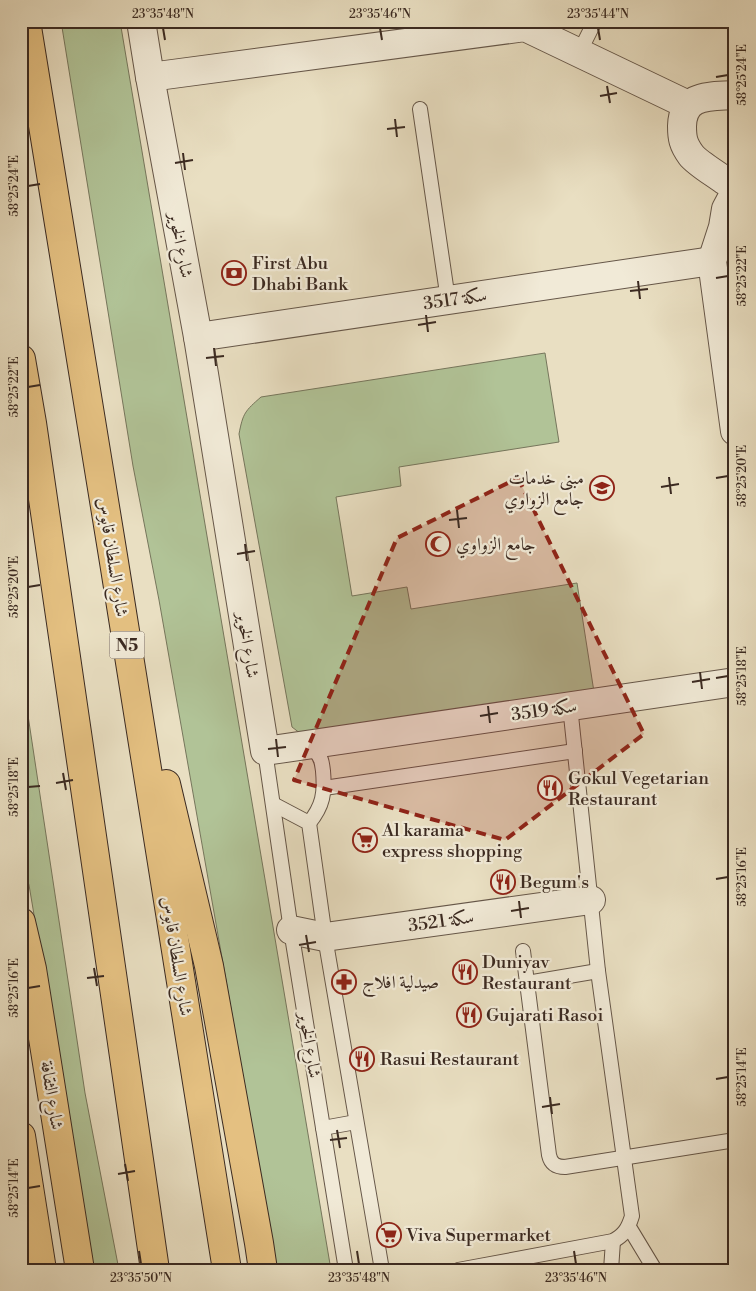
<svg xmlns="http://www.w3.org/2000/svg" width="756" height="1291" font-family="'Libre Bodoni',Amiri,serif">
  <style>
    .green { fill: #b1c397; stroke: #76765c }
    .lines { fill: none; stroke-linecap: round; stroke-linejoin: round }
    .service-casing { stroke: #665749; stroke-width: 16 }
    .minor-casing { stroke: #665749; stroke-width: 30 }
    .tertiary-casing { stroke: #665749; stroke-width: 30 }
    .primary-casing { stroke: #3b2a21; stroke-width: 30 }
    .trunk-casing { stroke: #3b2a21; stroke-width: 30 }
    .service { stroke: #f1ead7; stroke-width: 14 }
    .minor { stroke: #f1ead7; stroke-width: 28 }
    .tertiary { stroke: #f1ead7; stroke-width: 28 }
    .primary { stroke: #e4c081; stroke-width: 28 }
    .trunk { stroke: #e4c081; stroke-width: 28 }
    .marked { fill: #8f2418; fill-opacity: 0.2; stroke: #8f2418; stroke-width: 4; stroke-dasharray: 10 6; stroke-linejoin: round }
    .ticks { fill: none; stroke: #3b2a21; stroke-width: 2 }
    .labels { text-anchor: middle; stroke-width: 4.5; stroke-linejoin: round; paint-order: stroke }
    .shield { fill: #f1ead7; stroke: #726458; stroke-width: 1 }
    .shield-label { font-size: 16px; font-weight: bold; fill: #3b2a21 }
    .street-label { font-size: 18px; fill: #3b2a21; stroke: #f1ead7 }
    .poi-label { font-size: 18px; fill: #3b2a21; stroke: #f1ead7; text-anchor: start }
    .neatline { fill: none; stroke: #3b2a21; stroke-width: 2 }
    .ticks-label { font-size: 12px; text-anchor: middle; fill: #3b2a21 }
  </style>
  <rect width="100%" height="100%" fill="#e9dfc2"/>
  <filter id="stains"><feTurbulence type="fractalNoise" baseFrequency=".004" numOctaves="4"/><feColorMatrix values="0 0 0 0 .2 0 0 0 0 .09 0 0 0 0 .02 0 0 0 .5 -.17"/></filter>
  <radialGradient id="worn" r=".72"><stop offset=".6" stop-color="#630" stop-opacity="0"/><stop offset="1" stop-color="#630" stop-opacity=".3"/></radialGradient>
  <!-- green -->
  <g class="green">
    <polygon points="61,21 120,21 331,1270 277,1270 159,600 133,466"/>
    <path d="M545,353L559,442L399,467L401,486L336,497L352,596L407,587L411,609L577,583L594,692L305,737L292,727L239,434C243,413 245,411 261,397Z"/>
    <polygon points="21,669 85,1093 119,1270 94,1270 29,885 21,858"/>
  </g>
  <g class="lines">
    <defs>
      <g id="service">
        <polyline points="579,53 595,21"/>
        <polyline points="420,109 448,300"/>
        <path d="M306,745C310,747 314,749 316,752C322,758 322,764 323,771C325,793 323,806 309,823"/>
        <polyline points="265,751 291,930 346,1270"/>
        <polyline points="324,788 575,751"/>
        <polyline points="273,804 309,823 325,937 382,1270"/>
        <path d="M523,951L549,1155C551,1164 556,1167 565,1167L735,1140"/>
        <polyline points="527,983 598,971"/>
        <polyline points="323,1128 356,1122"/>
        <polyline points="629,1227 655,1270"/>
        <path d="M458,1270L613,1241C624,1235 628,1229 632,1216L598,971L570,706"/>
        <polyline points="611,1270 613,1241"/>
      </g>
      <g id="minor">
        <polyline points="150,77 525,27 688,105"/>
        <path d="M725,181C716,174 697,163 691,155C683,144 682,138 682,126C683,93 710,97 735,95"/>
        <polyline points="735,192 726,209 723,227 712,261 735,431"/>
        <polyline points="198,337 712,261"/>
        <polyline points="291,930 325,937 591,900"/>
      </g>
      <polyline id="tertiary" points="141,21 150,77 198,337 265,751 735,682"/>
      <g id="primary">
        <polyline points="21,922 32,969 80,1270"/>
        <polyline points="21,1136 42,1270"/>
      </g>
      <g id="trunk">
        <polyline points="26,21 114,562 227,1270"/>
        <polyline points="21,359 32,423 155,1270"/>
        <polyline points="166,784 209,966 259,1243 263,1270"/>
      </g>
    </defs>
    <!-- service casing -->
    <use href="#service" class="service-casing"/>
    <!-- minor casing -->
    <use href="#minor" class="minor-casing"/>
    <!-- tertiary casing -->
    <use href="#tertiary" class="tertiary-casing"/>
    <!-- primary casing -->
    <use href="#primary" class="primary-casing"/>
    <!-- trunk casing -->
    <use href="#trunk" class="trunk-casing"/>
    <!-- service -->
    <use href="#service" class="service"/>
    <!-- minor -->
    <use href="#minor" class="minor"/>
    <!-- tertiary -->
    <use href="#tertiary" class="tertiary"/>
    <!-- primary -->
    <use href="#primary" class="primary"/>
    <!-- trunk -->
    <use href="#trunk" class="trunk"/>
  </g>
  <!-- marked area -->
  <path class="marked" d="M518,478L644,734L505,840L294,780L397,538Z"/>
  <!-- ticks -->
  <path class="ticks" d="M163,28L165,40M380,28L382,40M598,28L600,40M716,77L728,75M607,86L610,103M600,96L617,93M395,119L397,137M387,129L405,127M183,153L185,170M175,163L193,160M28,186L40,184M716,278L728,276M638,281L640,299M630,291L648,289M426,315L428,332M418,325L436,322M214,348L216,366M206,358L224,356M28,387L40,385M669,477L671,494M716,478L728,476M661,487L679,484M457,510L459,528M449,520L467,518M245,544L247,561M237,554L255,551M28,587L40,585M700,672L702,689M716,678L728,676M692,682L710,679M488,706L490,723M480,716L498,713M276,739L278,757M268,749L286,747M63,773L66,790M56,783L73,780M28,787L40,786M716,879L728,877M519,901L521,918M511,911L529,908M306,935L309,952M299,945L316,942M94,968L97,986M87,978L104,976M28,988L40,986M716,1079L728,1077M550,1097L552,1114M542,1107L560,1104M337,1130L340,1148M330,1140L347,1138M125,1164L128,1181M118,1174L135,1171M28,1188L40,1186M139,1251L141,1264M357,1251L359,1264M574,1251L576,1264"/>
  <!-- icons -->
  <defs>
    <symbol id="bank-ring" viewBox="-11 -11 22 22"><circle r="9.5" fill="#f1ead7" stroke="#8f2418" stroke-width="1.5"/><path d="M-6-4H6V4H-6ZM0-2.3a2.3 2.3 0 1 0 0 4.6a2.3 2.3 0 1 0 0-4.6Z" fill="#8f2418"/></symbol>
    <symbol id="university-ring" viewBox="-11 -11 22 22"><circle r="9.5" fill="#f1ead7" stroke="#8f2418" stroke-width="1.5"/><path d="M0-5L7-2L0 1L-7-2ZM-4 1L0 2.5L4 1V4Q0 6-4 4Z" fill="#8f2418"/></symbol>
    <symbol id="mosque-ring" viewBox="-11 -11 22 22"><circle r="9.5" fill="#f1ead7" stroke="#8f2418" stroke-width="1.5"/><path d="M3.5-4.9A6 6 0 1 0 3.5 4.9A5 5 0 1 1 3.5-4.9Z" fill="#8f2418"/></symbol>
    <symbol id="restaurant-ring" viewBox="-11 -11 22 22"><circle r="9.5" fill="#f1ead7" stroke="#8f2418" stroke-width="1.5"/><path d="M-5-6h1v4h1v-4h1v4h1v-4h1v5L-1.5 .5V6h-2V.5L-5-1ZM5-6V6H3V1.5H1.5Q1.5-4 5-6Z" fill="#8f2418"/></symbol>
    <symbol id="supermarket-ring" viewBox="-11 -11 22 22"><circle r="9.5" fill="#f1ead7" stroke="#8f2418" stroke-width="1.5"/><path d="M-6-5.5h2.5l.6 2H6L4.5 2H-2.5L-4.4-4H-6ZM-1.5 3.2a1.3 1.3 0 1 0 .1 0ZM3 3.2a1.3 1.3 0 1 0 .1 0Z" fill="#8f2418"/></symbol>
    <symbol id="pharmacy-ring" viewBox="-11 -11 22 22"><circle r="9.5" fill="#f1ead7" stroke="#8f2418" stroke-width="1.5"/><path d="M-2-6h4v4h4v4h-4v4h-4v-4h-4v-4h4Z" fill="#8f2418"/></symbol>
  </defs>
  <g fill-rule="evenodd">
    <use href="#bank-ring" x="220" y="259" width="28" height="28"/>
    <use href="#university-ring" x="588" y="474" width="28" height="28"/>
    <use href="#mosque-ring" x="424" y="530" width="28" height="28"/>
    <use href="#restaurant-ring" x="536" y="774" width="28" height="28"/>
    <use href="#supermarket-ring" x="351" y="826" width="28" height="28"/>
    <use href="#restaurant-ring" x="489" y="868" width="28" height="28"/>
    <use href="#restaurant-ring" x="451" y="958" width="28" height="28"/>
    <use href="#pharmacy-ring" x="330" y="968" width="28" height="28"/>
    <use href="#restaurant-ring" x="455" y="1001" width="28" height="28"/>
    <use href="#restaurant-ring" x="348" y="1045" width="28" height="28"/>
    <use href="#supermarket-ring" x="375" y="1221" width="28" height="28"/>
  </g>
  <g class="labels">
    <!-- shield labels -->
    <rect class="shield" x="109.5" y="631.5" width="35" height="27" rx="4"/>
    <g class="shield-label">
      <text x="127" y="651">N5</text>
    </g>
    <!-- street labels -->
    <g class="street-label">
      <text transform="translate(181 245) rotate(79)" y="6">شارع الخوير</text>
      <text transform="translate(455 299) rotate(-8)" y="6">سكة 3517</text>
      <text transform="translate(113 557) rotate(81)" y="6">شارع السلطان قابوس</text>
      <text transform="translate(248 645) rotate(81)" y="6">شارع الخوير</text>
      <text transform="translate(544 710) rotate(-8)" y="6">سكة 3519</text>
      <text transform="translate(441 921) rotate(-8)" y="6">سكة 3521</text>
      <text transform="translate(177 956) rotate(81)" y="6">شارع السلطان قابوس</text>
      <text transform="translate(310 1045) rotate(81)" y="6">شارع الخوير</text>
      <text transform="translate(52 1095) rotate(81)" y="6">شارع الثقافة</text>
    </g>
    <!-- poi labels -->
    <g class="poi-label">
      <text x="252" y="269">First Abu<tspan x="252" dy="21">Dhabi Bank</tspan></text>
      <text x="584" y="484" text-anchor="end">مبنى خدمات<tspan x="584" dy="21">جامع الزواوي</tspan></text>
      <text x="456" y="550">جامع الزواوي</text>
      <text x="568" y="784">Gokul Vegetarian<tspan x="568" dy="21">Restaurant</tspan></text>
      <text x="382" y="836">Al karama<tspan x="382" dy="21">express shopping</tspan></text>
      <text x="520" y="888">Begum's</text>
      <text x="482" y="968">Duniyav<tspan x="482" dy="21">Restaurant</tspan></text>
      <text x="362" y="988">صيدلية افلاج</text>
      <text x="486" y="1021">Gujarati Rasoi</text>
      <text x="380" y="1065">Rasui Restaurant</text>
      <text x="406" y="1241">Viva Supermarket</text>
    </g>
  </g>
  <!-- margin -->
  <rect width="756" height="1291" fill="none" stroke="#e9dfc2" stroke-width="55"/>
  <rect x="28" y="28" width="700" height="1236" class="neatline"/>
  <g class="ticks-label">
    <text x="163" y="18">23°35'48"N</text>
    <text x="380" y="18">23°35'46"N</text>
    <text x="598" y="18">23°35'44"N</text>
    <text transform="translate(742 75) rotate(-90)" y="4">58°25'24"E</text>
    <text transform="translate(14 186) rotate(-90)" y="4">58°25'24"E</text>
    <text transform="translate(742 276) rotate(-90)" y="4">58°25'22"E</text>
    <text transform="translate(14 387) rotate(-90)" y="4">58°25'22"E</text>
    <text transform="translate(742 476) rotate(-90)" y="4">58°25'20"E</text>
    <text transform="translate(14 587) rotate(-90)" y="4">58°25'20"E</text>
    <text transform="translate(742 676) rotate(-90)" y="4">58°25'18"E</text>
    <text transform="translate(14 787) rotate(-90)" y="4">58°25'18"E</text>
    <text transform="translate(742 877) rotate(-90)" y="4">58°25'16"E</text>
    <text transform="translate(14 988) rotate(-90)" y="4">58°25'16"E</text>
    <text transform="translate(742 1077) rotate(-90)" y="4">58°25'14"E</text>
    <text transform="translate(14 1188) rotate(-90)" y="4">58°25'14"E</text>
    <text x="141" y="1282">23°35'50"N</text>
    <text x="359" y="1282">23°35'48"N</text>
    <text x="576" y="1282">23°35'46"N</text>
  </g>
  <rect width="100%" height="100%" filter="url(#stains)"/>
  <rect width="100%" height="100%" fill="url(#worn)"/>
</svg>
